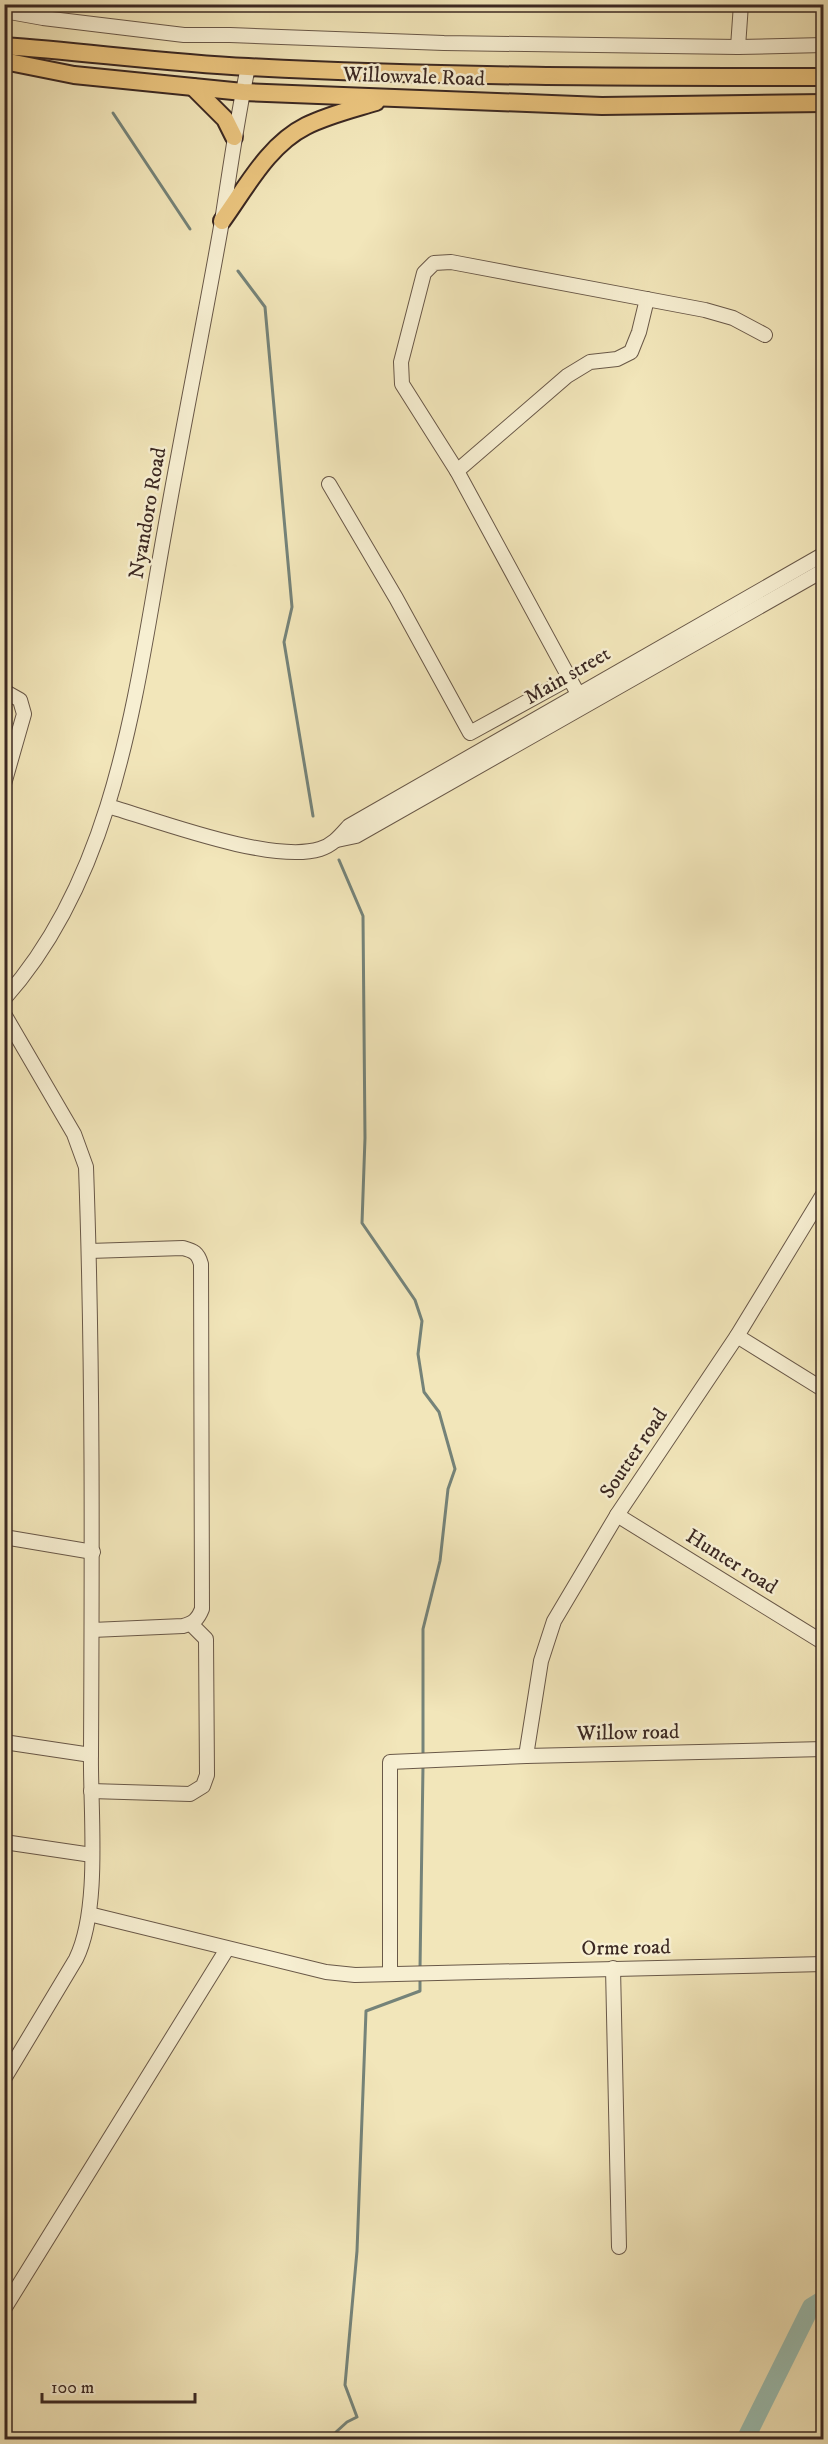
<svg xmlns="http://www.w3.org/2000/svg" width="828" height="2444" font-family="'IM FELL DW Pica',serif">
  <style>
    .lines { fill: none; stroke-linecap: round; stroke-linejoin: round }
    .stream { stroke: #758379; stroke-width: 3 }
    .river { stroke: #9bbfb3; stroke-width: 18 }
    .minor-casing { stroke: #695848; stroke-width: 16 }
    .major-casing { stroke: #3b2822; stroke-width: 20 }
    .minor { stroke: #f7efd2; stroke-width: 14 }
    .major { stroke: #e9c37d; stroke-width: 16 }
    .labels { text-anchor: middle; stroke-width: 5; stroke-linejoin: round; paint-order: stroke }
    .street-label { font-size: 21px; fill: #3b2822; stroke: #f7efd2 }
  </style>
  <rect width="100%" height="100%" fill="#f2e6ba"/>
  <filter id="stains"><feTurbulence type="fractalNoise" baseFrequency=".00333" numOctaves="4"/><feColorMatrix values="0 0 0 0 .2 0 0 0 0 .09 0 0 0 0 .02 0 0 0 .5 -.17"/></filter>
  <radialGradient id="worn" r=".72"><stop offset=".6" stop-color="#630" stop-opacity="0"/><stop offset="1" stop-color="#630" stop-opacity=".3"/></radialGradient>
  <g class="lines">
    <!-- stream -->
    <g class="stream">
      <polyline points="113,113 190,229"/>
      <polyline points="238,271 265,307 292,607 284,642 313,816"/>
      <polyline points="339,860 363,916 365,1138 362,1223 415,1300 422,1321 418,1354 424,1392 439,1412 455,1469 448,1489 440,1561 423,1629 423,1756"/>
      <polyline points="420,1969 423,1766"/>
      <polyline points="348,2440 336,2432 347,2422 357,2417 345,2385 357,2251 366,2011 420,1991 420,1976"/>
    </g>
    <!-- river -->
    <polyline class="river" points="745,2440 811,2307 824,2299"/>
    <defs>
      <g id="minor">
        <polyline points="4,11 43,18 184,35 230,35 444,43 738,47 824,45"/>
        <polyline points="738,47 741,4"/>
        <polyline points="457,471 567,376 590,362 617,359 631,352 639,332 647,299"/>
        <polyline points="329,484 396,598 470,733 570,678"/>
        <polyline points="4,691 20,700 24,714 4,784"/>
        <polyline points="584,705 457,471 402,384 401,362 424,273 434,263 451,262 705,310 733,318 765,335"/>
        <path d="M108,806C159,821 272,864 320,849C333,845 340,836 349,826L824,554"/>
        <polyline points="337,840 356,836 824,570"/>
        <path d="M4,999C117,873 136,689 165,529C183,426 204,324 222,221C230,170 237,118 248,67"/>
        <path d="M4,1014L74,1134L86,1167C93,1362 92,1557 91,1753C90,1811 101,1908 76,1959L4,2079"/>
        <path d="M89,1251L183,1248C194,1251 198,1253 201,1264L202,1609C198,1619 194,1623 183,1626L92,1630"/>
        <polyline points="737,1336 824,1390"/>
        <polyline points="617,1515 824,1643"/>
        <polyline points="4,1537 93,1552"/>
        <polyline points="4,1742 91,1755"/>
        <polyline points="526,1756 541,1661 554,1621 617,1515 737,1336 824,1193"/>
        <polyline points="91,1791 190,1794 203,1786 207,1775 206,1639 191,1624"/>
        <polyline points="4,1842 92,1855"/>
        <polyline points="89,1914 326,1972 355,1975 824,1964"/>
        <polyline points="613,1968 619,2247"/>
        <polyline points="390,1973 390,1762 526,1756 824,1749"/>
        <polyline points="4,2309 227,1949"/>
      </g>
      <g id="major">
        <path d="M4,46C86,52 167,63 248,67C440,77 632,77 824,77"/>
        <polyline points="4,61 74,75 243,92 602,106 824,103"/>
        <polyline points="193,87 225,119 234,137"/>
        <path d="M222,221C246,188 268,145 306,126C328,115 353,109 376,102"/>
      </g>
    </defs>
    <!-- minor casing -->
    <use href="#minor" class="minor-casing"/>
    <!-- major casing -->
    <use href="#major" class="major-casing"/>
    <!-- minor -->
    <use href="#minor" class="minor"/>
    <!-- major -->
    <use href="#major" class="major"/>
  </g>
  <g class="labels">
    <!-- street labels -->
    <g class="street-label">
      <text transform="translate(414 76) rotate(2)" y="7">Willowvale Road</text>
      <text transform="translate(147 513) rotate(-80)" y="7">Nyandoro Road</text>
      <text transform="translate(567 675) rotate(-30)" y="7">Main street</text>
      <text transform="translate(633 1453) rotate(-56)" y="7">Soutter road</text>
      <text transform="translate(732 1561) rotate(32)" y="7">Hunter road</text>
      <text transform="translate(628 1732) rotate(-1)" y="7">Willow road</text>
      <text transform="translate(626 1947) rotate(-1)" y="7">Orme road</text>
    </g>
  </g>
  <!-- margin -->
  <rect width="828" height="2444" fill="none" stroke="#f2e6ba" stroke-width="24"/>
  <rect x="6" y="6" width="816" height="2432" fill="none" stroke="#3b2822" stroke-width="3"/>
  <rect x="12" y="12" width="804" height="2420" fill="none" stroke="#3b2822" stroke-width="1.5"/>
  <!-- scale -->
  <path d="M42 2393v9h153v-9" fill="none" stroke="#3b2822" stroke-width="3"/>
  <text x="51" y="2393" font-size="18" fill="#3b2822" stroke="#f7efd2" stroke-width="4.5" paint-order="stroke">100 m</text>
  <rect width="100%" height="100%" filter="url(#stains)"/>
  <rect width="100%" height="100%" fill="url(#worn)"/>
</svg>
